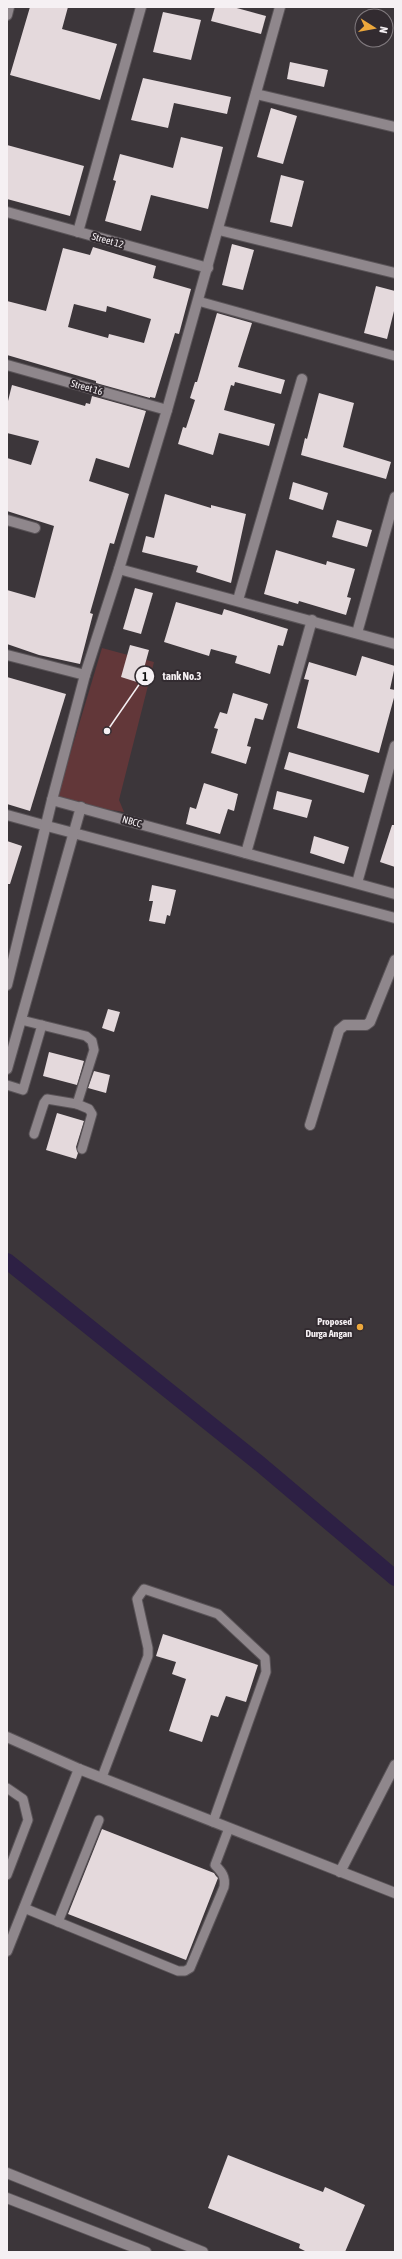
<svg xmlns="http://www.w3.org/2000/svg" width="402" height="2259" font-family="'Asap Condensed',sans-serif">
  <style>
    .green { fill: #623739 }
    .lines { fill: none; stroke-linecap: round; stroke-linejoin: round }
    .canal { stroke: #2d2044; stroke-width: 16 }
    .building { fill: #e4d9dc; fill-rule: evenodd }
    .service-casing { stroke: #5a5458; stroke-width: 11 }
    .minor-casing { stroke: #5a5458; stroke-width: 12 }
    .tertiary-casing { stroke: #5a5458; stroke-width: 12 }
    .service { stroke: #8f878c; stroke-width: 9 }
    .minor { stroke: #8f878c; stroke-width: 10 }
    .tertiary { stroke: #8f878c; stroke-width: 10 }
    .poi-dot { fill: #eda83c; stroke: #322b30; stroke-width: 1.5 }
    .labels { text-anchor: middle; stroke-width: 4; stroke-linejoin: round; paint-order: stroke }
    .street-label { font-size: 10px; fill: #f5f0f3; stroke: #322b30 }
    .poi-label { font-size: 10px; font-weight: bold; fill: #f5f0f3; stroke: #322b30; text-anchor: end }
    .leader { fill: none; stroke: #f5f0f3; stroke-width: 1.5 }
    .callout-dot { fill: #f5f0f3; stroke: #322b30; stroke-width: 1.5 }
    .mark-label { font-size: 12px; text-anchor: middle; font-weight: bold; fill: #111 }
    .callout-label { font-size: 11px; text-anchor: middle; font-weight: bold; fill: #f5f0f3; stroke: #322b30; stroke-width: 4; stroke-linejoin: round; paint-order: stroke }
  </style>
  <rect width="100%" height="100%" fill="#3c363a"/>
  <!-- green -->
  <polygon class="green" points="102,648 154,662 119,800 124,812 56,801"/>
  <g class="lines">
    <!-- canal -->
    <polyline class="canal" points="7,1261 260,1464 395,1578"/>
  </g>
  <!-- building -->
  <g class="building">
    <polygon points="30,7 68,7 62,29 117,44 100,100 10,75"/>
    <polygon points="215,7 233,7 266,16 261,34 211,21"/>
    <polygon points="163,12 201,20 191,60 153,52"/>
    <polygon points="290,62 328,70 324,87 287,79"/>
    <polygon points="143,78 231,97 227,114 174,103 168,128 131,120"/>
    <polygon points="271,108 297,116 283,164 257,157"/>
    <polygon points="181,137 223,147 208,209 151,195 141,231 105,221 116,181 113,180 120,154 173,168"/>
    <polygon points="7,145 84,166 70,216 7,199"/>
    <polygon points="281,175 304,181 292,227 270,222"/>
    <polygon points="232,244 254,250 243,290 222,285"/>
    <path d="M93,247L156,266L153,278L191,289L179,334L175,333L155,398L150,397V398L96,383V381L7,355V301L46,311L63,248L90,255ZM74,304L106,312L107,306L151,319L144,343L109,334L108,338L68,327Z"/>
    <polygon points="376,286 395,291 395,307 387,339 364,333"/>
    <polygon points="217,313 252,323 238,367 285,380 281,394 235,382 234,386 231,385 224,410 275,424 269,446 219,433 213,455 178,444 183,427 186,428 195,400 190,398 195,382 197,382"/>
    <polygon points="12,385 85,406 86,403 90,404 92,396 146,411 129,468 96,458 89,481 129,494 114,544 110,543 90,613 93,614 80,664 39,655 7,644 7,590 35,598 54,526 7,511 7,458 31,465 39,441 7,433 7,405"/>
    <polygon points="319,393 354,403 343,447 391,462 386,479 301,455 305,438 307,439"/>
    <polygon points="293,482 328,493 323,510 289,499"/>
    <polygon points="165,494 211,508 211,505 246,514 231,583 196,572 198,566 142,552 146,536 154,538"/>
    <polygon points="337,520 372,530 367,547 332,537"/>
    <polygon points="276,550 326,565 327,561 355,569 347,597 351,598 346,615 299,601 298,604 264,594"/>
    <polygon points="135,588 153,593 141,634 123,629"/>
    <polygon points="176,602 222,615 224,609 288,629 283,646 278,645 270,674 235,663 237,656 211,649 209,656 164,642"/>
    <polygon points="130,645 149,650 140,683 121,677"/>
    <polygon points="362,656 395,666 390,689 395,690 395,694 379,753 297,728 309,680 304,679 309,662 356,676"/>
    <polygon points="7,677 66,694 30,811 7,804"/>
    <polygon points="233,693 268,704 263,720 255,718 247,746 251,747 246,764 211,753 218,729 214,728 220,712 227,714"/>
    <polygon points="289,752 369,775 364,793 284,769"/>
    <polygon points="204,783 238,794 234,811 228,809 220,834 186,824 190,807 196,809"/>
    <polygon points="277,791 312,800 307,818 273,809"/>
    <polygon points="392,825 395,825 395,867 380,862"/>
    <polygon points="314,836 349,847 344,864 310,853"/>
    <polygon points="7,841 22,846 10,884 7,884"/>
    <polygon points="152,885 176,890 170,916 167,915 165,924 149,921 153,901 149,901"/>
    <polygon points="108,1009 120,1012 114,1032 102,1028"/>
    <polygon points="49,1052 84,1061 77,1085 43,1076"/>
    <polygon points="94,1071 110,1075 106,1093 88,1088"/>
    <polygon points="57,1113 84,1121 76,1147 78,1153 76,1159 46,1150"/>
    <polygon points="163,1634 258,1665 246,1702 226,1696 218,1717 211,1715 202,1742 169,1731 186,1679 172,1674 176,1662 156,1656"/>
    <polygon points="102,1829 214,1873 216,1876 218,1878 186,1960 68,1914"/>
    <polygon points="228,2155 323,2192 325,2187 365,2205 345,2252 307,2252 299,2248 300,2244 208,2208"/>
  </g>
  <g class="lines">
    <defs>
      <g id="service">
        <polyline points="198,301 395,356"/>
        <polyline points="21,1020 86,1036 92,1041 94,1050 77,1104 89,1109 92,1114 82,1149"/>
        <polyline points="7,1085 23,1090 42,1025"/>
        <polyline points="34,1134 44,1103 47,1099 77,1104"/>
        <polyline points="102,1777 148,1656 148,1648 137,1599 144,1589 218,1614 265,1658 266,1672 213,1822"/>
        <polyline points="7,1788 23,1799 28,1820 7,1875"/>
        <path d="M24,1908L178,1971H185L190,1968L224,1887C226,1877 222,1872 215,1865L229,1828"/>
        <polyline points="58,1922 99,1820"/>
      </g>
      <g id="minor">
        <polyline points="7,15 9,7"/>
        <polyline points="256,94 395,127"/>
        <polyline points="7,212 208,268"/>
        <polyline points="219,230 395,273"/>
        <polyline points="78,232 141,7"/>
        <polyline points="7,365 167,410"/>
        <polyline points="7,520 35,528"/>
        <polyline points="119,569 395,644"/>
        <polyline points="238,600 302,379"/>
        <polyline points="357,633 395,497"/>
        <polyline points="7,655 85,675"/>
        <polyline points="52,800 85,675 119,569 167,410 280,7"/>
        <polyline points="7,815 47,826"/>
        <polyline points="246,853 312,620"/>
        <polyline points="357,883 395,746"/>
        <polyline points="310,1125 339,1030 345,1025 366,1025 370,1022 395,960"/>
        <polyline points="7,1737 79,1769 395,1893"/>
        <polyline points="340,1872 395,1765"/>
        <polyline points="7,1951 79,1769"/>
        <polyline points="7,2173 203,2252"/>
        <polyline points="7,2198 146,2252"/>
      </g>
      <g id="tertiary">
        <polyline points="47,826 395,918"/>
        <polyline points="7,985 52,800 395,894"/>
        <polyline points="7,1069 81,807"/>
      </g>
    </defs>
    <!-- service casing -->
    <use href="#service" class="service-casing"/>
    <!-- minor casing -->
    <use href="#minor" class="minor-casing"/>
    <!-- tertiary casing -->
    <use href="#tertiary" class="tertiary-casing"/>
    <!-- service -->
    <use href="#service" class="service"/>
    <!-- minor -->
    <use href="#minor" class="minor"/>
    <!-- tertiary -->
    <use href="#tertiary" class="tertiary"/>
  </g>
  <!-- markers -->
  <circle class="poi-dot" cx="360" cy="1327" r="4"/>
  <g class="labels">
    <!-- street labels -->
    <g class="street-label">
      <text transform="translate(108 240) rotate(16)" y="4">Street 12</text>
      <text transform="translate(87 387) rotate(16)" y="4">Street 16</text>
      <text transform="translate(132 821) rotate(16)" y="4">NBCC</text>
    </g>
    <!-- poi labels -->
    <g class="poi-label">
      <text x="352" y="1325">Proposed<tspan x="352" dy="12">Durga Angan</tspan></text>
    </g>
  </g>
  <!-- callouts -->
  <path class="leader" d="M107 731L145 676"/>
  <g class="callout-dot">
    <circle cx="107" cy="731" r="4"/>
    <circle cx="145" cy="676" r="10"/>
  </g>
  <g class="mark-label">
    <text x="145" y="681">1</text>
  </g>
  <g class="callout-label">
    <text x="182" y="680">tank No.3</text>
  </g>
  <!-- border -->
  <rect width="402" height="2259" fill="none" stroke="#f5f0f3" stroke-width="16"/>
  <!-- north arrow -->
  <g transform="translate(374 28) rotate(101)"><circle r="19" fill="#322b30" stroke="#807a7e"/>
  <path d="M0-3L7 15L0 10L-7 15Z" fill="#eda83c"/>
  <text y="-6" font-size="11" font-weight="bold" text-anchor="middle" fill="#f5f0f3">N</text>
  </g>
</svg>
